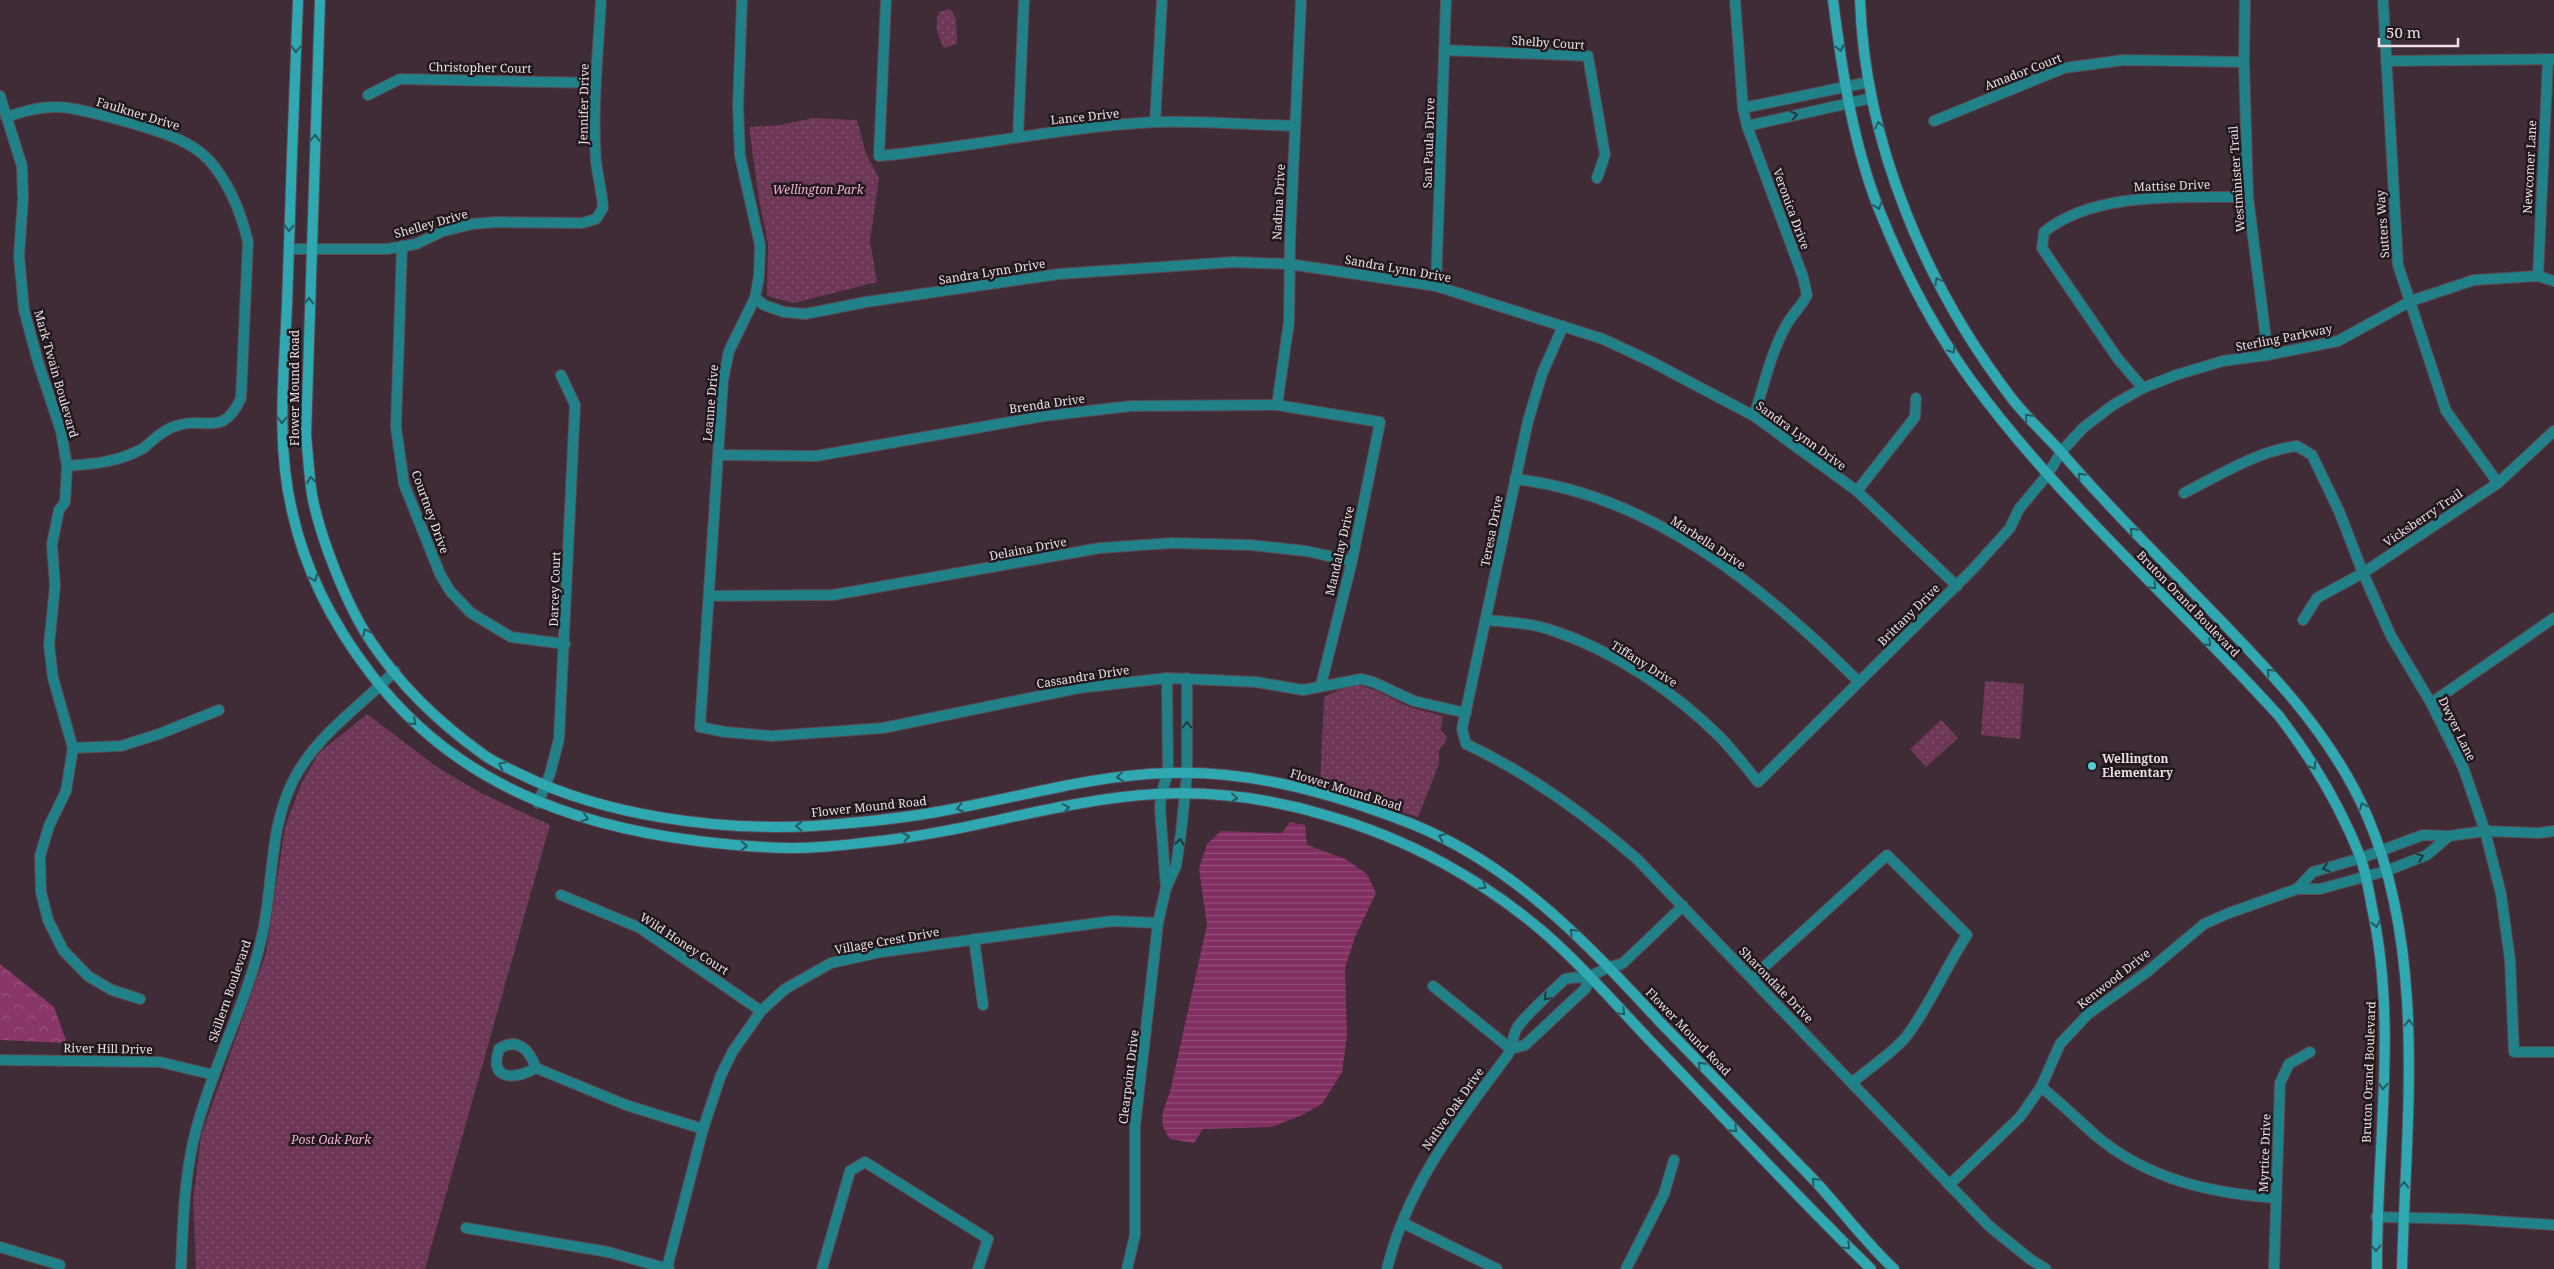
<svg xmlns="http://www.w3.org/2000/svg" width="2554" height="1269" font-family="'Noto Serif',serif">
  <style>
    .forest { fill: url(#forest-crowns) }
    .park { fill: url(#park-dots) }
    .water { fill: url(#water-rules) }
    .lines { fill: none; stroke-linecap: round; stroke-linejoin: round }
    .minor-casing { stroke: #5b4853; stroke-width: 12 }
    .tertiary-casing { stroke: #5b4853; stroke-width: 12 }
    .secondary-casing { stroke: #5b4853; stroke-width: 12 }
    .minor { stroke: #218188; stroke-width: 10 }
    .tertiary { stroke: #218188; stroke-width: 10 }
    .secondary { stroke: #2fa8b2; stroke-width: 10 }
    .oneway { stroke: #275960 }
    .oneway2 { stroke: #21383d }
    .poi-dot { fill: #52ccd6; stroke: #21181d; stroke-width: 2 }
    .labels { text-anchor: middle; stroke-width: 5; stroke-linejoin: round; paint-order: stroke }
    .street-label { font-size: 12px; fill: #ebdee4; stroke: #21181d }
    .park-label { font-size: 12px; font-style: italic; fill: #f7b0d7; stroke: #21181d }
    .poi-label { font-size: 12px; font-weight: bold; fill: #ebdee4; stroke: #21181d; text-anchor: start }
  </style>
  <defs>
    <pattern id="forest-crowns" width="20" height="18" patternUnits="userSpaceOnUse" patternTransform="scale(1.25)"><rect width="20" height="18" fill="#8a3669"/><path d="M2 6a3 3 0 1 1 6 0M12 15a3 3 0 1 1 6 0" fill="none" stroke="#9b537e"/></pattern>
    <pattern id="park-dots" width="8" height="8" patternUnits="userSpaceOnUse" patternTransform="scale(1.25)"><rect width="8" height="8" fill="#6e3657"/><path d="M2 2h.1M6 6h.1" fill="none" stroke="#83536f" stroke-width="1.8" stroke-linecap="round"/></pattern>
    <pattern id="water-rules" width="6" height="5" patternUnits="userSpaceOnUse" patternTransform="scale(1.25)"><rect width="6" height="5" fill="#812e61"/><path d="M0 2.5h6" fill="none" stroke="#934c78"/></pattern>
  </defs>
  <rect width="100%" height="100%" fill="#402c37"/>
  <!-- forest -->
  <polygon class="forest" points="0,964 54,1007 67,1043 0,1040"/>
  <!-- park -->
  <g class="park">
    <path d="M950,9L956,18L957,44L944,48C938,36 934,26 939,12Z"/>
    <polygon points="813,118 857,120 866,154 879,178 870,241 877,282 794,303 767,296 768,244 759,199 749,127 780,125"/>
    <polygon points="1985,681 2024,684 2020,739 1981,735"/>
    <polygon points="1353,683 1377,691 1409,707 1443,716 1441,731 1447,736 1445,743 1439,750 1439,764 1418,817 1320,786 1324,697"/>
    <polygon points="367,714 437,767 481,793 550,825 425,1269 196,1269 193,1201 201,1136 266,953 285,827 301,784 319,753"/>
    <polygon points="1941,720 1958,738 1926,767 1910,749"/>
  </g>
  <!-- water -->
  <path class="water" d="M1290,822L1305,825L1307,845L1345,859L1367,874L1376,893L1355,937L1345,968L1347,1036L1342,1072L1322,1104L1302,1115L1272,1127L1203,1129L1194,1143L1170,1139C1157,1122 1163,1111 1170,1092L1207,925L1199,869L1207,844L1221,831L1282,833Z"/>
  <g class="lines">
    <defs>
      <g id="minor">
        <polyline points="742,0 738,106 740,156 760,245 759,276 755,298 729,351 723,380 700,727 725,732 772,736 883,728 1079,688 1167,678 1256,682 1303,690 1361,679 1373,682 1414,701 1466,713"/>
        <path d="M886,0L879,156C971,147 1062,127 1155,122C1201,120 1249,125 1295,126"/>
        <path d="M1735,0L1743,108L1747,126L1803,277L1807,295C1802,306 1793,313 1787,324C1771,351 1764,386 1754,416"/>
        <polyline points="2245,0 2244,62 2248,197 2268,355"/>
        <polyline points="2383,0 2398,265 2446,411 2498,483"/>
        <polyline points="1444,50 1588,56 1605,155 1597,178"/>
        <polyline points="2386,61 2554,59"/>
        <polyline points="368,95 400,79 596,83"/>
        <polyline points="0,96 22,166 23,199 19,256 24,310 38,362 61,431 67,466 65,502 59,510 52,544 55,586 49,645 53,678 73,748 66,791 49,826 40,856 41,892 48,920 63,950 88,976 112,990 140,999"/>
        <polyline points="1743,108 1869,82"/>
        <path d="M6,117C22,112 38,107 55,107C77,106 164,131 184,142C192,146 203,154 209,160C229,183 241,212 248,242L241,398C222,440 205,414 173,427C161,431 152,442 142,449C118,462 94,464 67,466"/>
        <polyline points="1934,121 2064,68 2124,60 2244,62"/>
        <polyline points="1155,122 1162,0"/>
        <polyline points="1747,126 1872,98"/>
        <polyline points="1018,137 1024,0"/>
        <polyline points="402,246 396,427 404,484 440,574 450,591 471,613 511,637 565,644"/>
        <path d="M289,249H387L416,244L441,232L472,224L497,222L582,223L596,219L603,208C602,192 598,177 596,162C592,108 598,54 601,0"/>
        <polyline points="2538,276 2548,59"/>
        <polyline points="1436,286 1446,0"/>
        <polyline points="755,298 764,305 784,312 805,314 866,302 1059,274 1234,262 1289,264 1436,286 1603,339 1650,361 1754,416 1857,491 1957,586"/>
        <path d="M1563,326L1542,374L1528,421L1462,729L1466,744C1530,774 1584,813 1637,859L1989,1226L2030,1259L2046,1269"/>
        <path d="M2143,388L2118,359L2042,248L2044,232C2096,190 2185,198 2248,197"/>
        <polyline points="1277,405 1289,322 1290,241 1301,0"/>
        <polyline points="718,455 816,456 1044,416 1131,406 1277,405 1380,422 1352,561 1321,685"/>
        <path d="M1515,479C1651,494 1766,589 1859,682"/>
        <polyline points="1857,491 1915,417 1916,398"/>
        <path d="M2184,493C2220,475 2257,451 2297,446L2312,455L2339,511L2363,573L2391,636L2431,703L2463,767L2485,831L2501,894L2510,960L2514,1052H2554"/>
        <polyline points="709,596 833,595 1100,548 1172,543 1250,545 1306,551 1352,561"/>
        <path d="M1487,620C1508,622 1531,623 1551,630C1613,650 1675,692 1721,738C1734,752 1746,767 1758,782L1973,569L2010,528L2019,509L2048,474L2061,452L2083,428L2113,405L2143,388L2176,375L2223,361L2268,355L2338,341L2411,301L2474,280L2538,276L2554,281"/>
        <polyline points="2303,620 2317,598 2363,573 2498,483 2554,431"/>
        <polyline points="2431,703 2554,618"/>
        <polyline points="73,748 121,746 159,734 219,710"/>
        <polyline points="538,803 550,774 559,739 575,405 561,375"/>
        <polyline points="1166,888 1160,808 1161,794 1168,773 1167,678"/>
        <polyline points="2297,889 2313,872 2361,858 2423,835 2449,836 2485,831 2539,833 2554,831"/>
        <polyline points="561,895 640,928 761,1011"/>
        <polyline points="974,939 983,1005"/>
        <path d="M1752,978L1887,855L1967,935C1945,968 1929,1008 1905,1038C1890,1055 1869,1068 1852,1083"/>
        <polyline points="1433,986 1511,1049"/>
        <polyline points="1511,1049 1525,1045 1586,988 1588,977"/>
        <path d="M536,1068C516,1079 488,1082 499,1049C518,1036 530,1051 536,1068L626,1105L703,1129"/>
        <path d="M2041,1087C2060,1102 2077,1119 2095,1135C2147,1179 2209,1193 2276,1198"/>
        <polyline points="1949,1185 2020,1117 2041,1087 2060,1044 2088,1014 2147,972 2204,924 2229,913 2297,889 2320,889 2386,871 2427,855 2449,836"/>
        <polyline points="2376,1217 2464,1219 2554,1225"/>
        <polyline points="1403,1223 1497,1269"/>
        <polyline points="466,1228 608,1252 669,1269"/>
        <polyline points="0,1247 60,1265"/>
        <polyline points="667,1268 703,1129 721,1075 733,1051 761,1011 785,989 831,963 881,952 1112,921 1158,923"/>
        <polyline points="822,1269 850,1171 865,1162 988,1239 978,1269"/>
        <polyline points="1127,1269 1135,1235 1135,1126 1158,923 1166,888 1176,866 1181,833 1187,773 1187,678"/>
        <path d="M1387,1269C1407,1186 1457,1123 1507,1056C1513,1047 1512,1037 1517,1028C1526,1014 1552,992 1565,979C1573,977 1583,978 1590,976C1602,971 1609,966 1622,964L1683,906"/>
        <polyline points="1626,1269 1664,1194 1674,1160"/>
        <polyline points="2274,1269 2280,1083 2289,1064 2310,1052"/>
      </g>
      <g id="tertiary">
        <polyline points="0,1060 160,1062 214,1075"/>
        <path d="M181,1269C183,1222 184,1176 196,1130C213,1065 246,1005 261,940C274,887 268,831 293,781C316,735 360,707 395,671"/>
      </g>
      <g id="secondary">
        <path d="M298,0C294,102 290,203 287,305C284,373 276,444 292,511C305,571 334,626 371,674C453,781 568,825 698,841C738,846 779,850 819,847C840,846 860,843 880,841C972,831 1065,799 1156,794C1212,791 1272,799 1325,815C1407,838 1484,880 1548,936C1588,971 1622,1012 1659,1050C1729,1123 1798,1198 1871,1269"/>
        <path d="M320,0L306,435C308,454 309,475 312,495C320,537 347,607 372,643C401,686 442,725 484,755C495,763 508,768 520,774C605,816 718,831 813,826C855,823 900,819 942,811C1018,798 1091,775 1169,773C1252,770 1335,794 1412,824C1514,865 1587,943 1660,1022C1711,1075 1763,1127 1814,1180C1841,1209 1865,1242 1894,1269"/>
        <path d="M1833,0C1842,71 1853,145 1880,212C1904,272 1935,331 1973,383C2063,505 2178,604 2279,716C2312,759 2340,806 2360,856C2366,873 2369,891 2372,908C2398,1026 2376,1149 2377,1269"/>
        <path d="M1860,0C1865,144 1926,287 2013,400C2028,419 2046,435 2062,453C2103,501 2147,545 2191,590C2258,659 2330,728 2368,818C2427,956 2406,1122 2402,1269"/>
      </g>
    </defs>
    <!-- minor casing -->
    <use href="#minor" class="minor-casing"/>
    <!-- tertiary casing -->
    <use href="#tertiary" class="tertiary-casing"/>
    <!-- secondary casing -->
    <use href="#secondary" class="secondary-casing"/>
    <!-- minor -->
    <use href="#minor" class="minor"/>
    <!-- tertiary -->
    <use href="#tertiary" class="tertiary"/>
    <!-- secondary -->
    <use href="#secondary" class="secondary"/>
  </g>
  <!-- one-way arrows -->
  <defs><path id="oneway-chevron" d="M-2-3.5L2.5 0L-2 3.5" fill="none" stroke-width="1.6" stroke-linecap="round" stroke-linejoin="round" transform="scale(1.25)"/></defs>
  <g class="oneway">
    <use href="#oneway-chevron" transform="translate(1840 48) rotate(80)"/>
    <use href="#oneway-chevron" transform="translate(296 49) rotate(92)"/>
    <use href="#oneway-chevron" transform="translate(1879 125) rotate(-103)"/>
    <use href="#oneway-chevron" transform="translate(315 138) rotate(-88)"/>
    <use href="#oneway-chevron" transform="translate(1878 206) rotate(71)"/>
    <use href="#oneway-chevron" transform="translate(289 228) rotate(92)"/>
    <use href="#oneway-chevron" transform="translate(1938 281) rotate(-119)"/>
    <use href="#oneway-chevron" transform="translate(309 301) rotate(-88)"/>
    <use href="#oneway-chevron" transform="translate(1952 350) rotate(57)"/>
    <use href="#oneway-chevron" transform="translate(2028 417) rotate(-131)"/>
    <use href="#oneway-chevron" transform="translate(282 420) rotate(92)"/>
    <use href="#oneway-chevron" transform="translate(2081 476) rotate(-133)"/>
    <use href="#oneway-chevron" transform="translate(311 480) rotate(-96)"/>
    <use href="#oneway-chevron" transform="translate(2133 531) rotate(-134)"/>
    <use href="#oneway-chevron" transform="translate(314 578) rotate(68)"/>
    <use href="#oneway-chevron" transform="translate(2153 586) rotate(47)"/>
    <use href="#oneway-chevron" transform="translate(366 632) rotate(-117)"/>
    <use href="#oneway-chevron" transform="translate(2208 643) rotate(45)"/>
    <use href="#oneway-chevron" transform="translate(2270 672) rotate(-133)"/>
    <use href="#oneway-chevron" transform="translate(413 722) rotate(42)"/>
    <use href="#oneway-chevron" transform="translate(502 765) rotate(-154)"/>
    <use href="#oneway-chevron" transform="translate(2313 766) rotate(58)"/>
    <use href="#oneway-chevron" transform="translate(1120 777) rotate(173)"/>
    <use href="#oneway-chevron" transform="translate(1234 798) rotate(6)"/>
    <use href="#oneway-chevron" transform="translate(2363 806) rotate(-114)"/>
    <use href="#oneway-chevron" transform="translate(960 808) rotate(168)"/>
    <use href="#oneway-chevron" transform="translate(1066 808) rotate(-11)"/>
    <use href="#oneway-chevron" transform="translate(585 818) rotate(18)"/>
    <use href="#oneway-chevron" transform="translate(799 826) rotate(-179)"/>
    <use href="#oneway-chevron" transform="translate(906 837) rotate(-10)"/>
    <use href="#oneway-chevron" transform="translate(1442 837) rotate(-156)"/>
    <use href="#oneway-chevron" transform="translate(744 846) rotate(3)"/>
    <use href="#oneway-chevron" transform="translate(1483 886) rotate(32)"/>
    <use href="#oneway-chevron" transform="translate(2376 924) rotate(78)"/>
    <use href="#oneway-chevron" transform="translate(1573 932) rotate(-135)"/>
    <use href="#oneway-chevron" transform="translate(1622 1012) rotate(46)"/>
    <use href="#oneway-chevron" transform="translate(2409 1023) rotate(-90)"/>
    <use href="#oneway-chevron" transform="translate(1701 1065) rotate(-134)"/>
    <use href="#oneway-chevron" transform="translate(2383 1086) rotate(93)"/>
    <use href="#oneway-chevron" transform="translate(1734 1129) rotate(46)"/>
    <use href="#oneway-chevron" transform="translate(1815 1181) rotate(-133)"/>
    <use href="#oneway-chevron" transform="translate(2404 1185) rotate(-88)"/>
    <use href="#oneway-chevron" transform="translate(1847 1246) rotate(44)"/>
    <use href="#oneway-chevron" transform="translate(2376 1248) rotate(90)"/>
  </g>
  <g class="oneway2">
    <use href="#oneway-chevron" transform="translate(1794 115) rotate(-13)"/>
    <use href="#oneway-chevron" transform="translate(1187 725) rotate(-90)"/>
    <use href="#oneway-chevron" transform="translate(1180 842) rotate(-81)"/>
    <use href="#oneway-chevron" transform="translate(2420 857) rotate(-22)"/>
    <use href="#oneway-chevron" transform="translate(2326 868) rotate(164)"/>
    <use href="#oneway-chevron" transform="translate(1547 997) rotate(134)"/>
  </g>
  <!-- markers -->
  <circle class="poi-dot" cx="2092" cy="766" r="5"/>
  <g class="labels">
    <!-- street labels -->
    <g class="street-label">
      <text transform="translate(1548 43) rotate(4)" y="4">Shelby Court</text>
      <text transform="translate(480 68) rotate(1)" y="4">Christopher Court</text>
      <text transform="translate(2023 72) rotate(-21)" y="4">Amador Court</text>
      <text transform="translate(584 104) rotate(-89)" y="4">Jennifer Drive</text>
      <text transform="translate(138 114) rotate(17)" y="4">Faulkner Drive</text>
      <text transform="translate(1085 117) rotate(-6)" y="4">Lance Drive</text>
      <text transform="translate(1429 143) rotate(-88)" y="4">San Paula Drive</text>
      <text transform="translate(2530 167) rotate(-87)" y="4">Newcomer Lane</text>
      <text transform="translate(2237 179) rotate(-94)" y="4">Westminister Trail</text>
      <text transform="translate(2172 186) rotate(-2)" y="4">Mattise Drive</text>
      <text transform="translate(1279 202) rotate(-87)" y="4">Nadina Drive</text>
      <text transform="translate(1791 209) rotate(70)" y="4">Veronica Drive</text>
      <text transform="translate(431 224) rotate(-16)" y="4">Shelley Drive</text>
      <text transform="translate(2383 224) rotate(-94)" y="4">Sutters Way</text>
      <text transform="translate(1398 269) rotate(10)" y="4">Sandra Lynn Drive</text>
      <text transform="translate(992 272) rotate(-9)" y="4">Sandra Lynn Drive</text>
      <text transform="translate(2284 338) rotate(-11)" y="4">Sterling Parkway</text>
      <text transform="translate(56 374) rotate(74)" y="4">Mark Twain Boulevard</text>
      <text transform="translate(295 388) rotate(-90)" y="4">Flower Mound Road</text>
      <text transform="translate(711 403) rotate(-85)" y="4">Leanne Drive</text>
      <text transform="translate(1047 404) rotate(-8)" y="4">Brenda Drive</text>
      <text transform="translate(1801 436) rotate(36)" y="4">Sandra Lynn Drive</text>
      <text transform="translate(430 512) rotate(70)" y="4">Courtney Drive</text>
      <text transform="translate(2423 518) rotate(-34)" y="4">Vicksberry Trail</text>
      <text transform="translate(1492 531) rotate(-79)" y="4">Teresa Drive</text>
      <text transform="translate(1708 543) rotate(33)" y="4">Marbella Drive</text>
      <text transform="translate(1028 549) rotate(-11)" y="4">Delaina Drive</text>
      <text transform="translate(1340 551) rotate(-77)" y="4">Mandalay Drive</text>
      <text transform="translate(555 589) rotate(-88)" y="4">Darcey Court</text>
      <text transform="translate(2188 604) rotate(46)" y="4">Bruton Orand Boulevard</text>
      <text transform="translate(1909 615) rotate(-45)" y="4">Brittany Drive</text>
      <text transform="translate(1644 664) rotate(32)" y="4">Tiffany Drive</text>
      <text transform="translate(1083 677) rotate(-9)" y="4">Cassandra Drive</text>
      <text transform="translate(2457 729) rotate(64)" y="4">Dwyer Lane</text>
      <text transform="translate(1346 790) rotate(17)" y="4">Flower Mound Road</text>
      <text transform="translate(869 807) rotate(-6)" y="4">Flower Mound Road</text>
      <text transform="translate(887 941) rotate(-10)" y="4">Village Crest Drive</text>
      <text transform="translate(684 944) rotate(33)" y="4">Wild Honey Court</text>
      <text transform="translate(2114 979) rotate(-38)" y="4">Kenwood Drive</text>
      <text transform="translate(1776 985) rotate(46)" y="4">Sharondale Drive</text>
      <text transform="translate(230 991) rotate(-71)" y="4">Skillern Boulevard</text>
      <text transform="translate(1688 1032) rotate(46)" y="4">Flower Mound Road</text>
      <text transform="translate(108 1049) rotate(1)" y="4">River Hill Drive</text>
      <text transform="translate(2369 1072) rotate(-88)" y="4">Bruton Orand Boulevard</text>
      <text transform="translate(1129 1077) rotate(-83)" y="4">Clearpoint Drive</text>
      <text transform="translate(1453 1109) rotate(-55)" y="4">Native Oak Drive</text>
      <text transform="translate(2265 1153) rotate(-88)" y="4">Myrtice Drive</text>
    </g>
    <!-- park labels -->
    <g class="park-label">
      <text x="818" y="194">Wellington Park</text>
      <text x="331" y="1144">Post Oak Park</text>
    </g>
    <!-- poi labels -->
    <g class="poi-label">
      <text x="2102" y="763">Wellington<tspan x="2102" dy="14">Elementary</tspan></text>
    </g>
  </g>
  <!-- scale -->
  <path d="M2379 38v8h79v-8" fill="none" stroke="#ebdee4" stroke-width="2.5"/>
  <text x="2386" y="38" font-size="15" fill="#ebdee4" stroke="#21181d" stroke-width="4" paint-order="stroke">50 m</text>
</svg>
